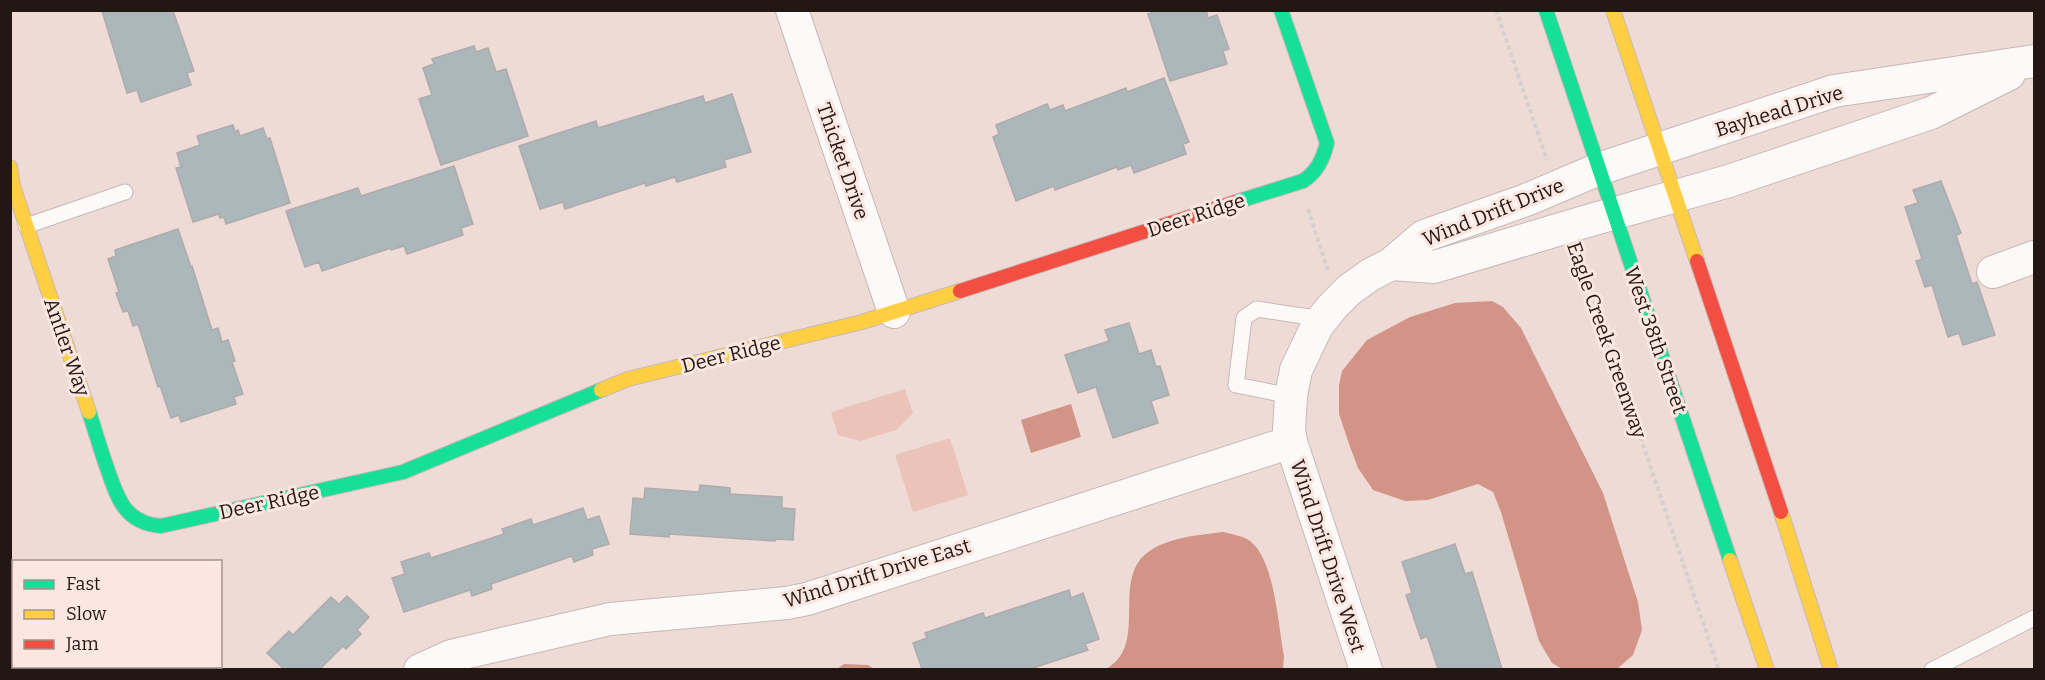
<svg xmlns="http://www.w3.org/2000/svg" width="2045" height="680" font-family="Bitter,serif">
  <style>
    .green { fill: #ebc3b9 }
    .water { fill: #d29487 }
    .building { fill: #acb7bb; stroke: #aeabac; stroke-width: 1.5 }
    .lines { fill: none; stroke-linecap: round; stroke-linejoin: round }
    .lane-casing { stroke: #c7b8b5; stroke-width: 17 }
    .street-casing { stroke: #c7b8b5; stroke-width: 34 }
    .fast-casing { stroke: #c7b8b5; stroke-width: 16 }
    .slow-casing { stroke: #c7b8b5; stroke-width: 16 }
    .jam-casing { stroke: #c7b8b5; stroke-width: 16 }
    .path { stroke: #d5d0ce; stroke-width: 4; stroke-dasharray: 4.5 3; stroke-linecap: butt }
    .lane { stroke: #fcfaf9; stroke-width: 15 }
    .street { stroke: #fcfaf9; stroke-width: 32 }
    .fast { stroke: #16e098; stroke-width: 14 }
    .slow { stroke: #ffcf43; stroke-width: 14 }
    .jam { stroke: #f24e42; stroke-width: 14 }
    .labels { text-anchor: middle; stroke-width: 6; stroke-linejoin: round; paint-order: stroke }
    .street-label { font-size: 20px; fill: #231714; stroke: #fbe6e0 }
  </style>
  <rect width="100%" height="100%" fill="#eedbd6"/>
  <!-- green -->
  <g class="green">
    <polygon points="905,389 913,413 896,430 860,441 838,435 831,412"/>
    <polygon points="950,438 968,495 913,512 895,455"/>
  </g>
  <!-- water -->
  <g class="water">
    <polygon points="1492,301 1503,307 1521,328 1603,493 1638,602 1642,630 1633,655 1617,669 1562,669 1552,663 1539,641 1501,512 1493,492 1478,484 1428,500 1405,501 1373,490 1358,468 1349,444 1339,414 1339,385 1342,371 1367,340 1410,317 1455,303"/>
    <polygon points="1071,404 1081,437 1031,453 1021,420"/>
    <path d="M1223,532C1232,534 1243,536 1250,541C1275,560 1278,625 1284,656L1283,669H1106C1151,644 1108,577 1151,550C1171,537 1200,535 1223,532Z"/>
    <polygon points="844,664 868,665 874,669 837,669"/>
  </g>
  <!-- building -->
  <g class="building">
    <polygon points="1160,10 1206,10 1208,18 1217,15 1229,49 1223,51 1227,64 1170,81 1148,14"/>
    <polygon points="102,11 173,11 194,71 187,73 191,85 141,102 137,90 127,93"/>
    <polygon points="474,46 476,52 488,48 496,72 506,69 528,136 441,165 419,99 432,95 423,68 434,64 432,59"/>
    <polygon points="1164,78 1189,142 1183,144 1186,154 1134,173 1131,165 1118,170 1117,167 1055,190 1054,186 1016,201 993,137 999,134 996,125 1047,104 1050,110 1063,105 1065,111 1126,88 1127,92"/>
    <polygon points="732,94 751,152 724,160 726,167 677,182 675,177 646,186 645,183 565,209 563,202 540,209 519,146 596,121 598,128 703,96 705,103"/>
    <polygon points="233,125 235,132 238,130 240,136 263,128 267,139 270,138 290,203 226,224 224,217 220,218 219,214 193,222 176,168 181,167 177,153 200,145 197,136"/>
    <polygon points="454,166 473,224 461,228 463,235 407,254 404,246 391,250 391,248 322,271 319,262 305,267 286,211 358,188 361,196"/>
    <polygon points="1941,181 1961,233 1956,235 1972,284 1977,282 1995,335 1963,345 1959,333 1948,337 1932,285 1925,287 1916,261 1922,259 1905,207 1918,203 1913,190"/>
    <polygon points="178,229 191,267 192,266 212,330 218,328 222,342 228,340 235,361 232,362 243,394 234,397 236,404 181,422 179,415 171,418 160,386 158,387 138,324 133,326 128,311 123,312 116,293 119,292 108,259 116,256 115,250"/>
    <polygon points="1129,323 1139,354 1151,350 1156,367 1160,366 1169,395 1151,401 1158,423 1113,438 1096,387 1078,393 1065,355 1109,341 1105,330"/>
    <polygon points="700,485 730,488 730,494 782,497 782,508 795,509 793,540 775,539 775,541 669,534 669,537 630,534 633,498 644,499 645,488 699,492"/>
    <polygon points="583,508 587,520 599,516 609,544 592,549 593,555 574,562 572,556 491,584 492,589 472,596 470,590 404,612 392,578 405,574 401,562 429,553 431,558 504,534 502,529 531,519 533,525"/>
    <polygon points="1455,544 1465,574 1472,572 1502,669 1438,669 1427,636 1421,639 1406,595 1412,593 1402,562"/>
    <polygon points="1069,590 1071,598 1083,593 1099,639 1085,644 1088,650 1030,669 922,669 913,643 927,638 925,633 983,613 985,618"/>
    <polygon points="347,596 369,617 357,630 361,634 346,649 343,646 320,669 284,669 267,653 289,631 293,635 331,597 339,604"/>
  </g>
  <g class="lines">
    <defs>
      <g id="lane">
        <polyline points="26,226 125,192"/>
        <polyline points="1291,396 1236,385 1244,318 1257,309 1322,319"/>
        <polyline points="1932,670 2034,618"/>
      </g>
      <g id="street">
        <polyline points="792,10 894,312"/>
        <polyline points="1391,264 1434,267 1584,222 1729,181 1931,113 2009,74"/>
        <polyline points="1993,272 2034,257"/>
        <polyline points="420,670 451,656 610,619 787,603 807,599 1291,442"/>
        <polyline points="1366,670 1291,442 1289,430 1291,396 1296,370 1317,326 1332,307 1349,290 1370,275 1391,264 1424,236 1526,200 1599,169 1834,91 2034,61"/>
      </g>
      <g id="fast">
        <polyline points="1546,10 1730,560"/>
        <path d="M1236,202L1303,181C1317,172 1323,159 1327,143L1281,10"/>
        <path d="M89,412C95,430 100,448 106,465C117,496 123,523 161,526L403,472L601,390"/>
      </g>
      <g id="slow">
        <polyline points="1613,10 1697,261"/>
        <polyline points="10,167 13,186 89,412"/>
        <polyline points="601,390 628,379 862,322 960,291"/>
        <polyline points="1781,512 1831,670"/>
        <polyline points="1730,560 1767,670"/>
      </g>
      <g id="jam">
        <polyline points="1697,261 1781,512"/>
        <polyline points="960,291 1236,202"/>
      </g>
    </defs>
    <!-- lane casing -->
    <use href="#lane" class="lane-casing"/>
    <!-- street casing -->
    <use href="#street" class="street-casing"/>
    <!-- fast casing -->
    <use href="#fast" class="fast-casing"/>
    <!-- slow casing -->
    <use href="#slow" class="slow-casing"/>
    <!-- jam casing -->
    <use href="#jam" class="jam-casing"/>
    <!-- path -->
    <g class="path">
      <polyline points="1496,10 1547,160"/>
      <polyline points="1308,209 1328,271"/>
      <polyline points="1578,252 1719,670"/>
    </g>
    <!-- lane -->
    <use href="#lane" class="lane"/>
    <!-- street -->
    <use href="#street" class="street"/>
    <!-- fast -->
    <use href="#fast" class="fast"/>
    <!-- slow -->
    <use href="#slow" class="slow"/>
    <!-- jam -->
    <use href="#jam" class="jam"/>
  </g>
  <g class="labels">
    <!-- street labels -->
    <g class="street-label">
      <text transform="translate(1779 111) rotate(-17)" y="7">Bayhead Drive</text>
      <text transform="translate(843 161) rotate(71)" y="7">Thicket Drive</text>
      <text transform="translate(1493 212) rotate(-22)" y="7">Wind Drift Drive</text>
      <text transform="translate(1196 215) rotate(-18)" y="7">Deer Ridge</text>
      <text transform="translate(1607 340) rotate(71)" y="7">Eagle Creek Greenway</text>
      <text transform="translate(1656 340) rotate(71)" y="7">West 38th Street</text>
      <text transform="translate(67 347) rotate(71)" y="7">Antler Way</text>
      <text transform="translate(731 354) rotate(-14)" y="7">Deer Ridge</text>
      <text transform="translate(269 502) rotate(-12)" y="7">Deer Ridge</text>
      <text transform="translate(1328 556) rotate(72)" y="7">Wind Drift Drive West</text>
      <text transform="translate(877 573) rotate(-17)" y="7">Wind Drift Drive East</text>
    </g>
  </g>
  <!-- border -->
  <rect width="2045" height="680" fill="none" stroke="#231714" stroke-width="24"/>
  <!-- legend -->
  <rect x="12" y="560" width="210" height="108" fill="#fbe6e0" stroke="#a5938e" stroke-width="1.5"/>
  <rect x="24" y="580" width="30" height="9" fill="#16e098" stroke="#a5938e" stroke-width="1.5"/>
  <text x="66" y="590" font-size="18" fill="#231714">Fast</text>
  <rect x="24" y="610" width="30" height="9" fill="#ffcf43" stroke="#a5938e" stroke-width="1.5"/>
  <text x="66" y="620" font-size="18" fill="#231714">Slow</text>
  <rect x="24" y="640" width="30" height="9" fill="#f24e42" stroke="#a5938e" stroke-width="1.5"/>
  <text x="66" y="650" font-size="18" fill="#231714">Jam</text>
</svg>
